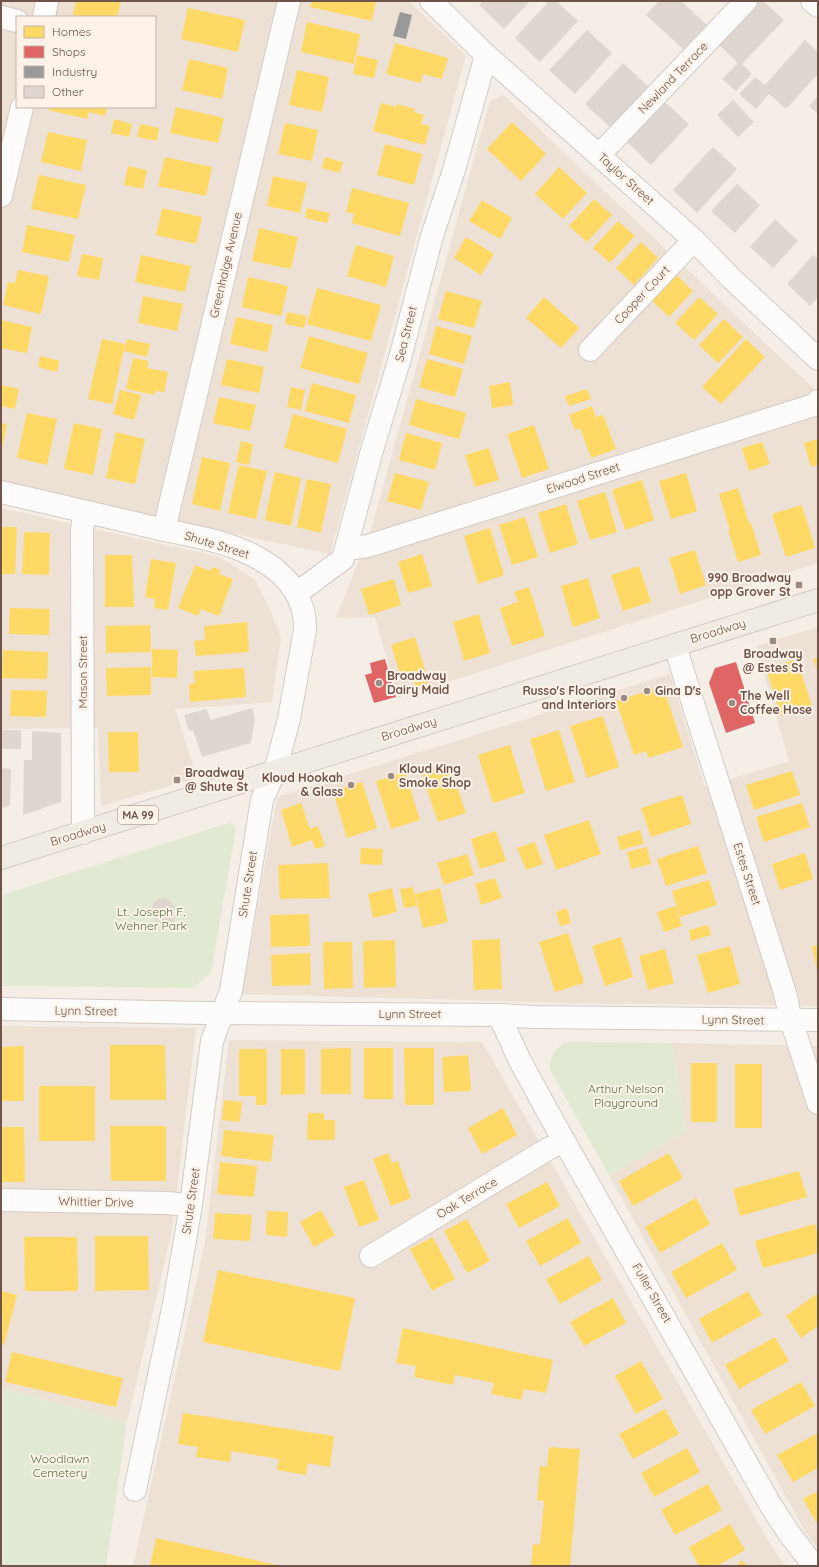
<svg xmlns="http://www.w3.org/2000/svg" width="819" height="1567" font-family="Quicksand,sans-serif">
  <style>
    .residential { fill: #ede0d5; fill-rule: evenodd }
    .green { fill: #e2e9d3 }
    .homes { fill: #ffd966 }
    .shops { fill: #e06666 }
    .industry { fill: #999 }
    .building { fill: #e0d6d0 }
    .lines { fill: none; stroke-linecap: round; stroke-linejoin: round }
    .street-casing { stroke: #d2cbc6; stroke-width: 24 }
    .secondary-casing { stroke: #d3cac4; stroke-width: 24 }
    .primary-casing { stroke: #d3c9c5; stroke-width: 24 }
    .street { stroke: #fdfcfb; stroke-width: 22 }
    .secondary { stroke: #fdfcfb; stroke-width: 22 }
    .primary { stroke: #f0ebe4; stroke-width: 22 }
    .poi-dot { fill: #9d8a82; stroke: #fdf2e8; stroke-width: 1.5 }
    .labels { text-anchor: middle; stroke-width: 4; stroke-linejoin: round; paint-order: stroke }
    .shield { fill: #fdf2e8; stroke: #99837a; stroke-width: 1 }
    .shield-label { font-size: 11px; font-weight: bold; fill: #6e544b }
    .street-label { font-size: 12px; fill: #6e544b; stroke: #fdf2e8 }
    .poi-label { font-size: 12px; font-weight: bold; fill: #6e544b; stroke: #fdf2e8; text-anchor: start }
    .park-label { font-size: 12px; fill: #587345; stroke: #fdf2e8 }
  </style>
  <rect width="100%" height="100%" fill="#f4eee7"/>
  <!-- residential -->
  <g class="residential">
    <path d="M1,1H408L466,55L330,554L1,485ZM17,17H155V107H17Z"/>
    <polygon points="503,95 818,393 818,563 398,698 375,617 336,618 371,530 490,101"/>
    <polygon points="1,508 220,557 255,580 269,607 281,637 272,702 175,709 197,778 101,806 98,728 1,729"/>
    <polygon points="818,627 818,1006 570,1003 242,994 277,797 670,674 705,787 789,761 756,646"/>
    <polygon points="1,1026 196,1028 172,1230 127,1422 1,1388"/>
    <polygon points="229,1040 482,1042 773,1549 786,1566 133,1566 205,1242"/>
    <polygon points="672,1043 818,1046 818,1548 806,1533 609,1175 686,1131"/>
  </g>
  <!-- green -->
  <g class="green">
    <polygon points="229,823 234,824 236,829 211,973 193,988 1,986 1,895"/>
    <path d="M566,1042L672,1043L686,1131L609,1175L550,1070C549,1056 555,1049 566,1042Z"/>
    <polygon points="1,1388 127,1422 106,1566 1,1566"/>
  </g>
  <!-- homes -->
  <g class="homes">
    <polygon points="76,1 121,1 117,17 81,17 73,15"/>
    <polygon points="312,1 376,1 372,21 310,7"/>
    <polygon points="188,8 245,20 238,52 181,39"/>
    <polygon points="307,22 360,34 354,64 301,52"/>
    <polygon points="395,43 448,58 442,79 423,74 421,83 386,74"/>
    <polygon points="357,55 378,60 374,78 353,74"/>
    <polygon points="189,59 228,68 222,99 182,90"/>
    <polygon points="297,70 329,77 322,112 289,105"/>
    <polygon points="381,103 396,107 397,104 415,109 414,112 424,115 421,124 430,126 425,145 373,131"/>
    <polygon points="49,107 107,107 105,116 89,112 87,119 48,110"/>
    <polygon points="176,107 224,118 218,143 170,133"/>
    <polygon points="114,119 132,124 129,137 111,133"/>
    <polygon points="512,122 546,154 521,181 487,149"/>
    <polygon points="285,123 318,130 312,161 278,154"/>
    <polygon points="140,124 159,128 157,141 137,137"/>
    <polygon points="48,132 87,140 81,171 41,162"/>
    <polygon points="385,144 422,154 414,185 377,175"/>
    <polygon points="165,157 212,167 206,196 158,186"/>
    <polygon points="325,157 343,162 340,173 322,168"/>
    <polygon points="128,166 147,170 143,189 124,185"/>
    <polygon points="559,167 587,193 563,219 535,194"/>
    <polygon points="39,175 86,185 78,219 31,209"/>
    <polygon points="273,176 307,183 300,213 267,206"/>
    <polygon points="352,188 409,203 400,236 352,223 354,214 346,212"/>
    <polygon points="594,199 612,215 587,242 569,226"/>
    <polygon points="482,200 512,218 500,239 469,221"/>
    <polygon points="162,208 202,217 196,244 156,235"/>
    <polygon points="307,208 330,213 327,223 305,218"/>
    <polygon points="618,221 635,236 610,263 593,248"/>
    <polygon points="27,225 75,235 69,262 22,252"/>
    <polygon points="259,228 298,237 291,269 252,261"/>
    <polygon points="466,237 494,254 481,275 454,258"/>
    <polygon points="641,242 658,258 634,285 616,268"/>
    <polygon points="356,245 394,256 386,287 347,276"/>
    <polygon points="82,254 103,258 99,280 77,276"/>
    <polygon points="141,255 191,266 185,292 135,282"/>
    <polygon points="18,270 49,276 41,314 3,305 8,282 15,283"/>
    <polygon points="674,273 693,291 669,317 650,299"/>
    <polygon points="248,277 288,286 281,316 242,307"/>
    <polygon points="317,288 381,305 371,341 307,324"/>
    <polygon points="446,291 482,301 474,328 438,319"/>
    <polygon points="143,296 183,304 177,331 138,323"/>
    <polygon points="544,297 579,328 561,348 526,318"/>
    <polygon points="699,297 718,314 694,340 675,323"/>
    <polygon points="287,312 307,316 304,328 285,324"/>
    <polygon points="236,317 273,325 267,352 230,344"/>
    <polygon points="724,319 743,337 718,363 699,345"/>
    <polygon points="1,320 32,327 27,353 1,348"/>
    <polygon points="436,326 472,336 464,364 429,354"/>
    <polygon points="309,336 368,353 359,384 300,368"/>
    <polygon points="102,339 125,344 112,404 88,399"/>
    <polygon points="127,339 150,344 147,357 124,351"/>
    <polygon points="746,339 765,357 721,404 702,387"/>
    <polygon points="40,356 60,361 57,372 38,367"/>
    <polygon points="133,358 149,361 147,368 168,372 164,392 155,391 155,395 126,389"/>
    <polygon points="227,359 264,367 259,393 221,385"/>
    <polygon points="427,359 463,369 455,397 419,387"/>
    <polygon points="510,382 513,405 492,408 489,386"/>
    <polygon points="312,383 356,395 349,423 305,411"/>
    <polygon points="1,385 19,389 15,409 1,406"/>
    <polygon points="291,387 305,390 301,410 287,407"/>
    <polygon points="587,389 591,399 569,406 565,396"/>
    <polygon points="120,390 141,395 134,420 113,414"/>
    <polygon points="219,397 256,405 250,431 213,423"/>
    <polygon points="416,399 466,413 459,439 409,425"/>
    <polygon points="592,406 596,417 603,415 616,449 591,458 580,428 575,430 569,415"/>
    <polygon points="27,413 57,419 47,465 17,458"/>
    <polygon points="293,414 347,429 338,463 284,448"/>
    <polygon points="1,423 7,424 2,449 1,449"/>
    <polygon points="74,423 102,429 93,475 64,469"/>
    <polygon points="534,425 549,469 522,478 507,434"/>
    <polygon points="116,432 145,439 135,484 106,478"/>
    <polygon points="406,433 442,443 435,470 399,460"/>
    <polygon points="818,439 818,465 811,467 804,443"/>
    <polygon points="241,441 253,444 249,465 236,462"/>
    <polygon points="762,442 770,464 749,471 742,448"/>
    <polygon points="489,448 499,480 475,487 465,455"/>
    <polygon points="202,457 230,463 220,511 192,504"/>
    <polygon points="239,465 267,471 256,519 228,513"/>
    <polygon points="275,472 301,478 291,526 265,520"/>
    <polygon points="395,473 429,482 421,510 387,501"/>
    <polygon points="686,473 697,511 671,519 659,481"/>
    <polygon points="307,479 331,484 321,533 297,527"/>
    <polygon points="642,480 654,520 625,530 612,490"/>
    <polygon points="738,488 749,523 751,523 761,555 738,562 728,530 730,530 719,494"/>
    <polygon points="605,492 617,532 590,540 577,501"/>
    <polygon points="566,504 578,544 550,553 538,513"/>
    <polygon points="802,505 815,548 786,557 772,514"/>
    <polygon points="525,517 538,557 512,565 499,525"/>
    <polygon points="1,527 17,527 15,574 1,574"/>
    <polygon points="490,528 504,575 478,584 464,536"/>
    <polygon points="24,532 50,533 49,575 22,574"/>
    <polygon points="695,550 706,585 680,594 669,558"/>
    <polygon points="422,554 432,586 408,593 398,562"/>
    <polygon points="105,555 132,555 134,607 105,607"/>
    <polygon points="151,559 176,563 168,610 154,608 155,599 145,597"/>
    <polygon points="195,565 210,571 212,567 221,570 219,574 233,579 219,616 201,609 198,616 178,608"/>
    <polygon points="639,566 651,602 623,611 611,575"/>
    <polygon points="588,578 600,618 573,627 561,586"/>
    <polygon points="394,579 401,605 369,615 361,589"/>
    <polygon points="529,587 545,636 512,646 500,608 518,602 514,592"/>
    <polygon points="10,608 50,609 49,635 9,634"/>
    <polygon points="479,614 490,653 464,661 453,622"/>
    <polygon points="247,622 249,652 196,656 194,641 205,640 204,626"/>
    <polygon points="150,625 151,652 106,653 106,626"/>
    <polygon points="415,637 429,683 416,687 413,677 402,680 391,645"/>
    <polygon points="152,649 178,650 177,678 152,677"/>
    <polygon points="3,650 48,652 47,679 2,678"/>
    <polygon points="818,657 818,673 813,659"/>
    <polygon points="797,659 812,706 781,716 766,669"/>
    <polygon points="151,667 151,695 107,696 106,668"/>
    <polygon points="244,668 246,697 190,702 189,684 195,683 194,671"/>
    <polygon points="663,686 683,747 649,758 646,751 634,755 616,701"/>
    <polygon points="11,690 47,691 46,717 10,716"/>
    <polygon points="603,716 619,767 587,778 570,726"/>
    <polygon points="559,730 575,782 546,791 530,739"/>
    <polygon points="108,732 138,732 139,772 109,772"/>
    <polygon points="510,745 525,793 493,803 478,755"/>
    <polygon points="450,765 466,813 438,822 422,774"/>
    <polygon points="792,771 800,795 754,810 746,785"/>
    <polygon points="405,772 420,820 391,829 376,781"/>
    <polygon points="362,782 377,828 347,838 333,791"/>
    <polygon points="682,795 691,824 651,837 641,808"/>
    <polygon points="301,803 310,829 318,826 325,846 315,849 312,840 292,847 281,810"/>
    <polygon points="802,803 810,827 764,842 756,817"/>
    <polygon points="589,820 601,854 556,870 544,835"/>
    <polygon points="640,830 644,844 620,850 617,837"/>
    <polygon points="496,831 506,861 480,869 471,839"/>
    <polygon points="535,842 543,864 526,870 517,848"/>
    <polygon points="698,846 707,873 666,886 657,859"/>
    <polygon points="647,847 651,864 631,869 627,852"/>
    <polygon points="361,848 383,849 382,865 360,864"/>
    <polygon points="805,853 813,879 780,890 772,864"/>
    <polygon points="467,854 474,875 444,885 437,863"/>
    <polygon points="328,863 330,898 280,899 278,865"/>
    <polygon points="495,878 502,898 481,905 475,884"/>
    <polygon points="709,880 717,905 680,917 672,891"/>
    <polygon points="413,887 417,906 404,908 400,889"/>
    <polygon points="392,888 397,912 373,918 368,894"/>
    <polygon points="440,888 448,922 423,928 415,894"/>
    <polygon points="676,906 682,926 664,932 657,912"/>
    <polygon points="567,908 571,923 560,926 556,912"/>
    <polygon points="309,914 310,946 271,947 270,915"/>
    <polygon points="708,925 711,935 691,941 689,930"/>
    <polygon points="568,933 584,983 555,992 539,942"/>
    <polygon points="621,937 633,977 605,986 592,946"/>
    <polygon points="500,939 502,989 474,990 472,940"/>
    <polygon points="395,940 396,987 364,988 363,941"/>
    <polygon points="323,942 352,942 353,988 324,989"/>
    <polygon points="818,945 818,972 817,972 812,946"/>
    <polygon points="730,946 740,984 708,993 697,955"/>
    <polygon points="665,949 674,983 648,990 639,956"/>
    <polygon points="310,953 311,985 272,986 271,955"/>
    <polygon points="110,1045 165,1045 166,1100 110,1100"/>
    <polygon points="24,1046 24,1101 1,1101 1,1047"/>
    <polygon points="351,1048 351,1094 321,1094 321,1049"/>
    <rect x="364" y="1048" width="29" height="51"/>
    <polygon points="404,1048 434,1048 434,1105 405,1105"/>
    <polygon points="239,1049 267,1049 267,1105 256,1105 256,1096 239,1096"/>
    <polygon points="281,1049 305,1049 305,1094 281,1095"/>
    <polygon points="468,1055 471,1091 444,1092 442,1057"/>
    <rect x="691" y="1063" width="26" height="59"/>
    <rect x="735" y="1064" width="27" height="64"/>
    <rect x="39" y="1086" width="56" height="55"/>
    <polygon points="224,1100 242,1102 240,1122 222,1120"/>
    <polygon points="503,1108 517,1135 482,1154 468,1128"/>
    <polygon points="308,1113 324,1113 324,1120 335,1120 335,1140 307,1140"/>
    <polygon points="110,1126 166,1126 166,1181 111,1181"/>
    <polygon points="1,1127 24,1127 25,1182 1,1182"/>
    <polygon points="224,1130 274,1135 271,1162 221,1156"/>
    <polygon points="388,1153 392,1163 398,1161 411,1198 391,1206 373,1159"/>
    <polygon points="669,1153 683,1178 633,1206 619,1181"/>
    <polygon points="220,1162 257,1166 254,1197 217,1194"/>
    <polygon points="799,1171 807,1197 740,1216 733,1189"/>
    <polygon points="364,1180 379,1220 359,1227 344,1187"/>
    <polygon points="547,1182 560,1206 519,1228 506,1204"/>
    <polygon points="696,1198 710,1224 660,1253 645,1227"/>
    <polygon points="321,1210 335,1235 314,1247 300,1222"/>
    <polygon points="267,1211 288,1212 287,1237 266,1235"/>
    <polygon points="215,1213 252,1215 250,1241 213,1239"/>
    <polygon points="568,1218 581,1243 540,1266 526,1241"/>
    <polygon points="467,1219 490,1261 467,1273 444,1231"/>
    <polygon points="815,1224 818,1235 818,1253 763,1268 755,1241"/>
    <polygon points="95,1236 148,1236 149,1290 95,1291"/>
    <polygon points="24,1237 77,1237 78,1291 25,1291"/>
    <polygon points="433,1237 455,1279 432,1291 410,1249"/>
    <polygon points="722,1243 737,1270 686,1298 671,1272"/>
    <polygon points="589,1256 602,1280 560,1304 546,1279"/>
    <polygon points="218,1270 355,1298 340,1371 203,1342"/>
    <polygon points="1,1291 17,1295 4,1345 1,1344"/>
    <polygon points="748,1291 762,1315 712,1343 699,1319"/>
    <polygon points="818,1293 818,1326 801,1338 786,1316"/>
    <polygon points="613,1298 626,1323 584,1346 570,1322"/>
    <polygon points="403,1328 553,1360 546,1393 524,1389 521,1400 491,1394 494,1383 455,1375 453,1385 414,1377 416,1366 396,1363"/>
    <polygon points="775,1337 789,1361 739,1389 725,1365"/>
    <polygon points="12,1352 123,1378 116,1407 5,1382"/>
    <polygon points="641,1361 663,1399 636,1414 615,1376"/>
    <polygon points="801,1382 815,1406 765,1434 751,1410"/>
    <polygon points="665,1409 679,1434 633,1459 619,1434"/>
    <polygon points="183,1413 334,1436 330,1467 308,1463 306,1475 277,1470 279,1459 231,1451 230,1462 196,1457 198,1447 178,1444"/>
    <polygon points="818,1433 818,1468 793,1482 777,1455"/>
    <polygon points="549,1447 580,1449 570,1566 531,1566 533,1544 540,1545 544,1501 537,1500 540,1466 547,1467"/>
    <polygon points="687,1448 700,1472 654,1497 641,1473"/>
    <polygon points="708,1484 722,1510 675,1535 661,1510"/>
    <polygon points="818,1491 818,1526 803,1499"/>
    <polygon points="730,1524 745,1550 717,1566 699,1566 689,1547"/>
    <polygon points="156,1538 277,1565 277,1566 150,1566"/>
    <polygon points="742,1560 747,1566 736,1566"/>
  </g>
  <!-- shops -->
  <g class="shops">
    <polygon points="385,659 396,697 374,703 365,675 372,673 370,663"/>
    <polygon points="736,662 755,723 726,733 709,683 715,668"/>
  </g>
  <!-- industry -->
  <polygon class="industry" points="400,12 412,15 406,39 393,36"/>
  <!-- building -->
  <g class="building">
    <polygon points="483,1 530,1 504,29 479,5"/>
    <polygon points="549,1 556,1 578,21 540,62 515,38"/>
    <polygon points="659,1 681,1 707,25 684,50 646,15"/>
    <polygon points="759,1 763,1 784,20 742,64 752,74 736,91 722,79 738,63 718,44"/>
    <polygon points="587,30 612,53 575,94 549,70"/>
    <polygon points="805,40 818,52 818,74 786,109 769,94 756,109 739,94 755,77 765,85"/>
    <polygon points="623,63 649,87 611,128 585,104"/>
    <polygon points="818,96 818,114 809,106"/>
    <polygon points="733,100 754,122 738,137 717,115"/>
    <polygon points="664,101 689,124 651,165 626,141"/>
    <polygon points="713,147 737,169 697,213 673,190"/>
    <polygon points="737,184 760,205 735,233 711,211"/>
    <polygon points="775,219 798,241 773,268 750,247"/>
    <polygon points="813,255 818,259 818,297 810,306 787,284"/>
    <polygon points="252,708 255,717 251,743 202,757 193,730 189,731 184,715 206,709 211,720"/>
    <rect x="1" y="730" width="20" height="19"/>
    <polygon points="32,731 61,733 61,802 23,815 24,760 32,760"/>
    <polygon points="1,768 11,769 10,805 1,808"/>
    <polygon points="166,898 173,903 175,920 171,927 161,929 155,923 152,906 157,899"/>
  </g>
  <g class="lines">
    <defs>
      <g id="street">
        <polyline points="812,1 818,6"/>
        <polyline points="1,17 17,21"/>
        <polyline points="599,155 746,1"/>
        <polyline points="590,350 694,240"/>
        <polyline points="164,530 289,1"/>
        <polyline points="346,549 368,546 814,405 818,401"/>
        <polyline points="297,593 343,559 372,450 400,358 432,236 454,170 486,55"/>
        <polyline points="675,645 684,675 785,993 791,1020 818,1103"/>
        <polyline points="83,833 82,531 84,512"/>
        <polyline points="1,1200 166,1203 191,1205"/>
        <polyline points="371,1256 548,1149 564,1141"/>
        <polyline points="135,1490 174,1304 191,1205 212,1041 231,991 262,800 275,771"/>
      </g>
      <g id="secondary">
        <polyline points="431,1 486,55 694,240 731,278 818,359"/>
        <polyline points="44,17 47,1"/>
        <polyline points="1,196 22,107"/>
        <path d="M1,492C52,504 104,516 156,528C191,536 231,541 263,561C288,576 306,599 305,630L289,719L275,771"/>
        <polyline points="1,1009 206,1013 499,1015 534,1017 818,1020"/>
        <polyline points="499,1015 520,1061 555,1125 770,1504 788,1532 814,1566"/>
      </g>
      <polyline id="primary" points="1,858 818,600"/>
    </defs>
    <!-- street casing -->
    <use href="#street" class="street-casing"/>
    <!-- secondary casing -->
    <use href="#secondary" class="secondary-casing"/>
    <!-- primary casing -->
    <use href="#primary" class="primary-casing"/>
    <!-- street -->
    <use href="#street" class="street"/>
    <!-- secondary -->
    <use href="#secondary" class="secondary"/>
    <!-- primary -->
    <use href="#primary" class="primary"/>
  </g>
  <!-- markers -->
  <g class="poi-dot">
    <rect x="795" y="581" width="8" height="8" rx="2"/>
    <rect x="769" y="637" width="8" height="8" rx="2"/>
    <circle cx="379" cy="683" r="4"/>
    <circle cx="647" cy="691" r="4"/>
    <circle cx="624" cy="698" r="4"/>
    <circle cx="732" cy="703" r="4"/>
    <circle cx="391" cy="776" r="4"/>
    <rect x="173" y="776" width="8" height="8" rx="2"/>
    <circle cx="351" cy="785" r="4"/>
  </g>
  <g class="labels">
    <!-- shield labels -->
    <rect class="shield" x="118" y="806" width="40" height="18" rx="3"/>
    <g class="shield-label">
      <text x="138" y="819">MA 99</text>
    </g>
    <!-- street labels -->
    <g class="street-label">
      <text transform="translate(673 78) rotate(-46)" y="4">Newland Terrace</text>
      <text transform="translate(626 179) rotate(42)" y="4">Taylor Street</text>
      <text transform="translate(226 265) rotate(-77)" y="4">Greenhalge Avenue</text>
      <text transform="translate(642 295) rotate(-47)" y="4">Cooper Court</text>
      <text transform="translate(406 334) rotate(-76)" y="4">Sea Street</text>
      <text transform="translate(583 478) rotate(-18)" y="4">Elwood Street</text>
      <text transform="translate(217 545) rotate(17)" y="4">Shute Street</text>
      <text transform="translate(718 631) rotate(-17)" y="4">Broadway</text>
      <text transform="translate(83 672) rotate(-90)" y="4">Mason Street</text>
      <text transform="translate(409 729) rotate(-17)" y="4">Broadway</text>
      <text transform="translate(78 834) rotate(-17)" y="4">Broadway</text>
      <text transform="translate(747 874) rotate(72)" y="4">Estes Street</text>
      <text transform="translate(248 884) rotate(-81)" y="4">Shute Street</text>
      <text transform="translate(86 1011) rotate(1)" y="4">Lynn Street</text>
      <text x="410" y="1018">Lynn Street</text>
      <text transform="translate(733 1020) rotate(1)" y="4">Lynn Street</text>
      <text transform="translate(467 1198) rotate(-31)" y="4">Oak Terrace</text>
      <text transform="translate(191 1201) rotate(-82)" y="4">Shute Street</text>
      <text transform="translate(96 1202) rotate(1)" y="4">Whittier Drive</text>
      <text transform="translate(652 1293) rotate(60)" y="4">Fuller Street</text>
    </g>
    <!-- poi labels -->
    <g class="poi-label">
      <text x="791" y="582" text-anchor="end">990 Broadway<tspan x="791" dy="14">opp Grover St</tspan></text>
      <text x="773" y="658" text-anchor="middle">Broadway<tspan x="773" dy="14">@ Estes St</tspan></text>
      <text x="387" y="680">Broadway<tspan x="387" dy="14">Dairy Maid</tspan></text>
      <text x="616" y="695" text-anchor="end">Russo's Flooring<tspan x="616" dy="14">and Interiors</tspan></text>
      <text x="655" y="695">Gina D's</text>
      <text x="740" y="700">The Well<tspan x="740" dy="14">Coffee Hose</tspan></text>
      <text x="399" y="773">Kloud King<tspan x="399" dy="14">Smoke Shop</tspan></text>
      <text x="185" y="777">Broadway<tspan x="185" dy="14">@ Shute St</tspan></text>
      <text x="343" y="782" text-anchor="end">Kloud Hookah<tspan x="343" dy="14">&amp; Glass</tspan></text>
    </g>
    <!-- park labels -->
    <g class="park-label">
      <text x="151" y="916">Lt. Joseph F.<tspan x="151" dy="14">Wehner Park</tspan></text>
      <text x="626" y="1093">Arthur Nelson<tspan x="626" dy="14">Playground</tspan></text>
      <text x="60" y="1463">Woodlawn<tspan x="60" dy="14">Cemetery</tspan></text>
    </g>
  </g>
  <!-- border -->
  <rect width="819" height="1567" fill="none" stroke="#6e544b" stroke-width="4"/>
  <!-- legend -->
  <rect x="16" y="16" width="140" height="92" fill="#fdf2e8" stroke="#c4b3a9"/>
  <rect x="24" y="26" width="20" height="12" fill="#ffd966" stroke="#c4b3a9"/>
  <text x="52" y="36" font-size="12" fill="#6e544b">Homes</text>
  <rect x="24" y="46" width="20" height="12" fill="#e06666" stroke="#c4b3a9"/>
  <text x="52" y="56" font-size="12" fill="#6e544b">Shops</text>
  <rect x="24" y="66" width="20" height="12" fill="#999999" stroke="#c4b3a9"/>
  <text x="52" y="76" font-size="12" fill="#6e544b">Industry</text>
  <rect x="24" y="86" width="20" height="12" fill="#e0d6d0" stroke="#c4b3a9"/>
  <text x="52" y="96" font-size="12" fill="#6e544b">Other</text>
</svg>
